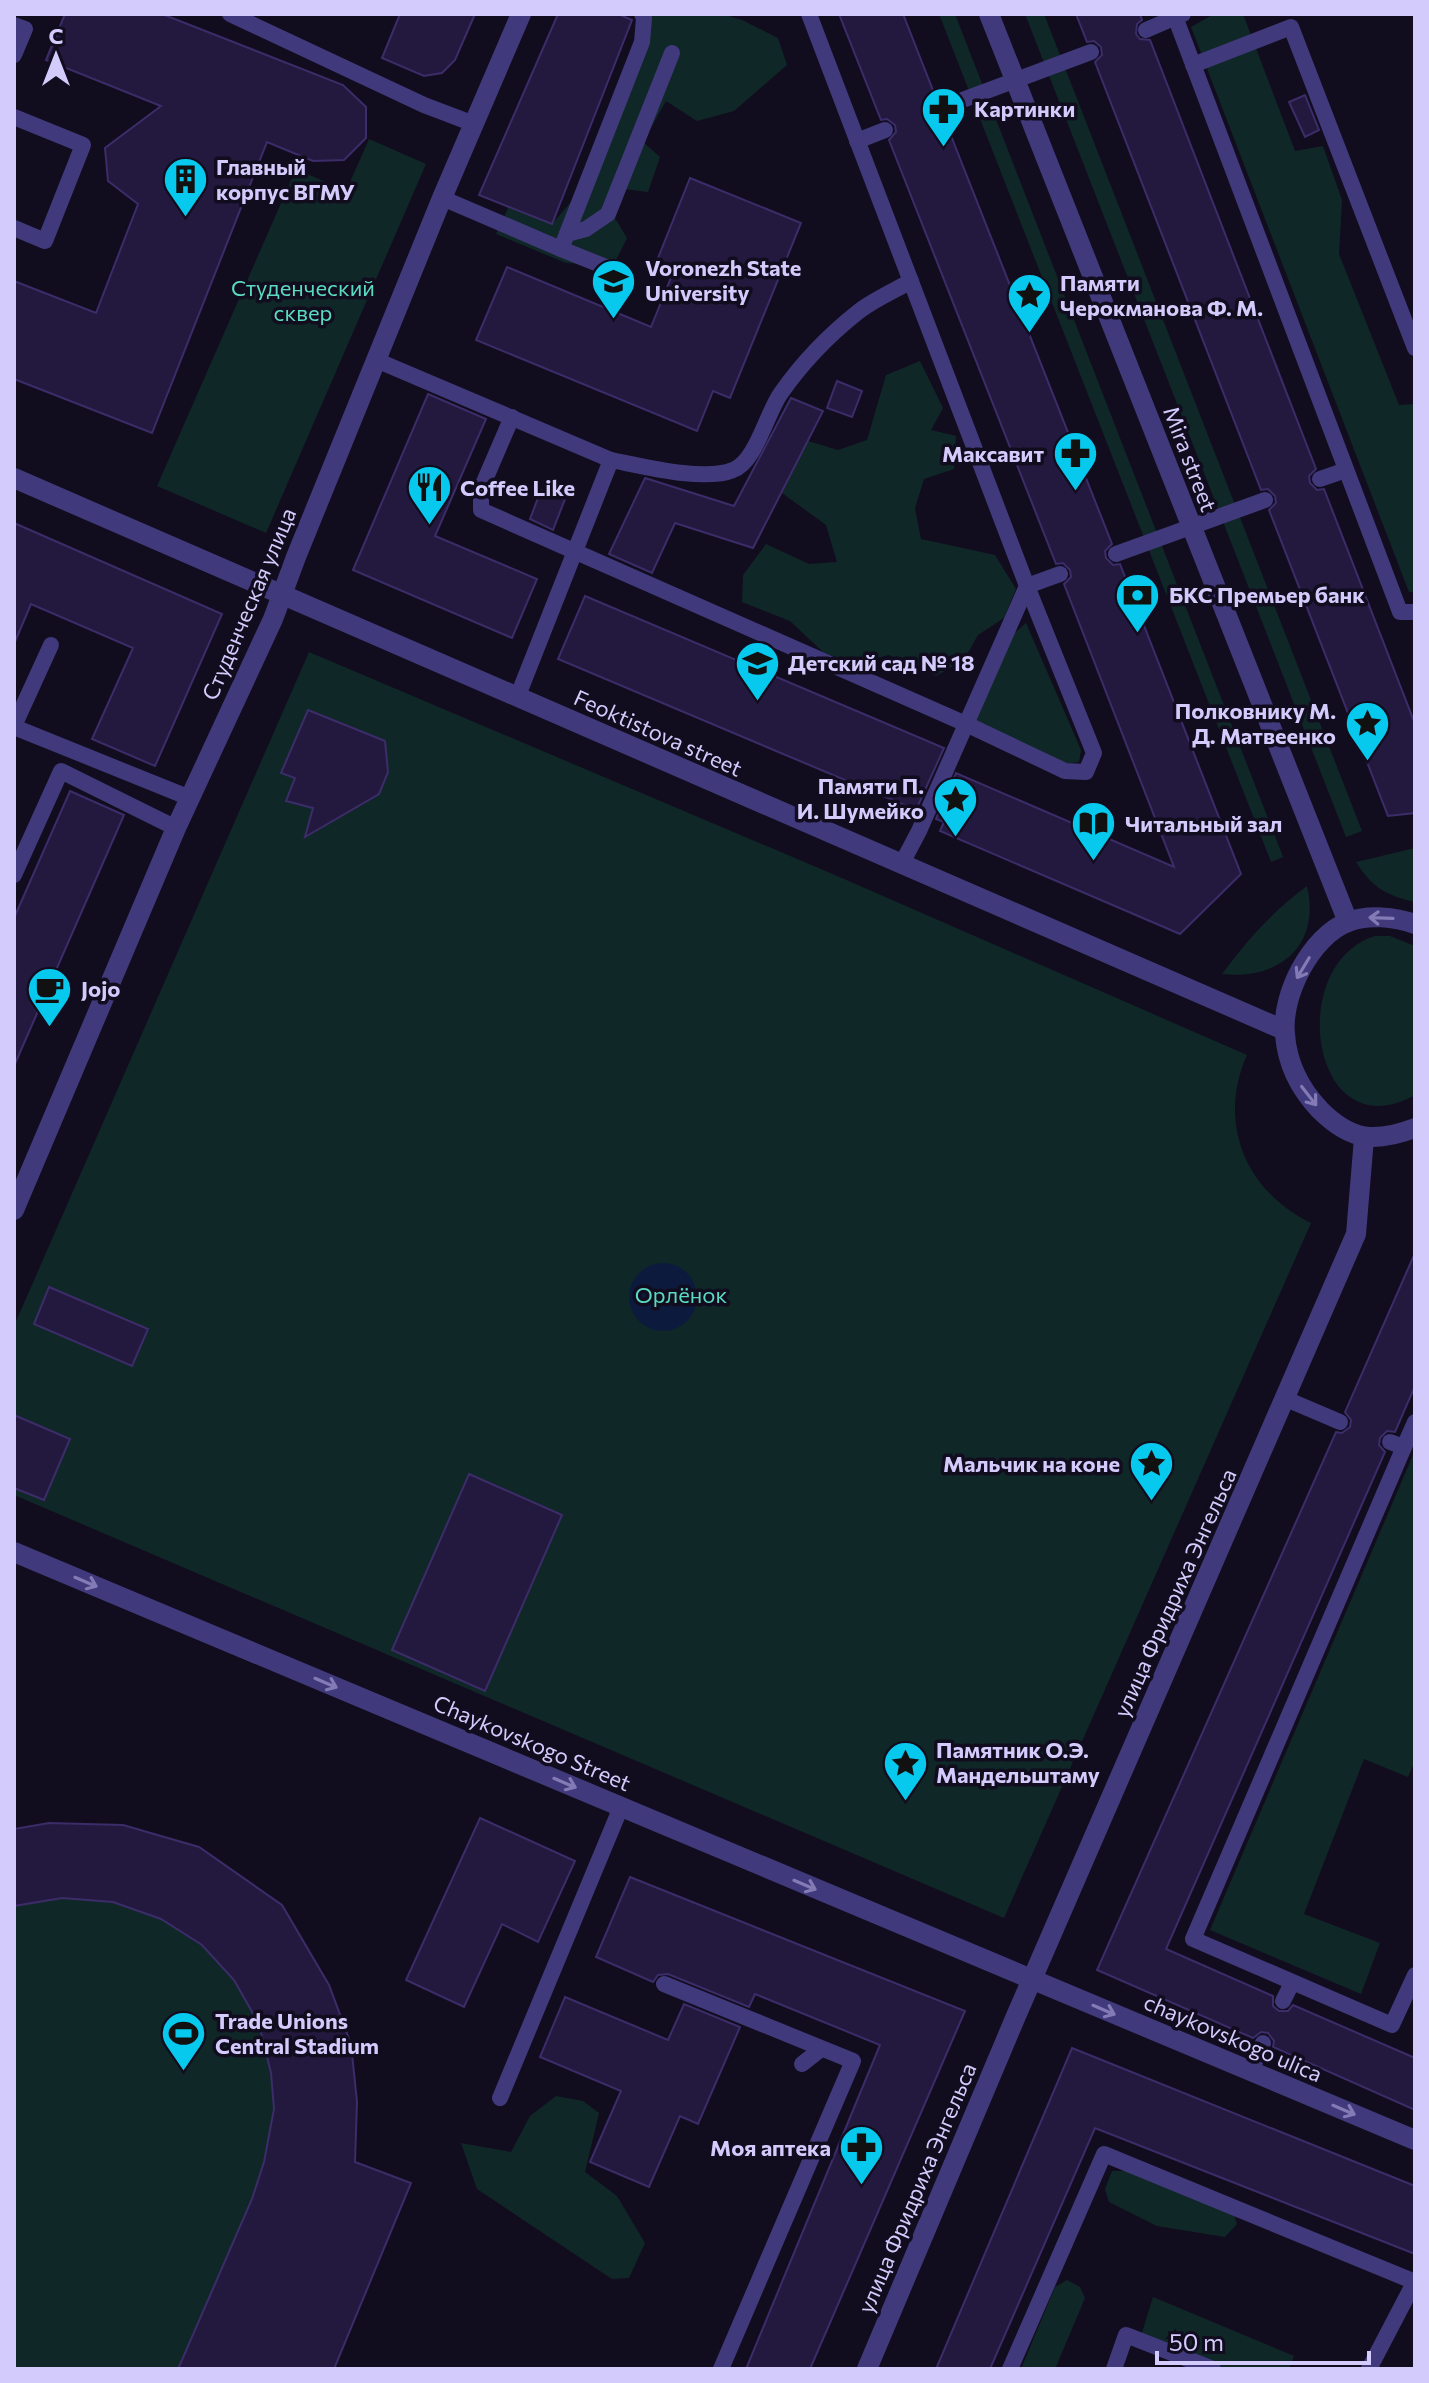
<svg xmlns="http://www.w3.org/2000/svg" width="1429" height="2383" font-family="Commissioner,sans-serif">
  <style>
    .green { fill: #102728 }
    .water { fill: #0c1b3d }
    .building { fill: #23193e; stroke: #3c2c69; stroke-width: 2 }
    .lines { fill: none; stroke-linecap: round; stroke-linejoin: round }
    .service { stroke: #40397b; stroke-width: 16 }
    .minor { stroke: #40397b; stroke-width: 20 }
    .tertiary { stroke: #40397b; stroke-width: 20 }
    .oneway { stroke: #837bb6 }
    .labels { text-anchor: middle; stroke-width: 7; stroke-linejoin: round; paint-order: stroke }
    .poi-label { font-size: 22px; font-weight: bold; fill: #d4cbfd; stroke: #110d1e; text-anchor: start }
    .park-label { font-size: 22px; fill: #5adac2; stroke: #110d1e }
    .street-label { font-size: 22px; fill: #d4cbfd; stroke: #110d1e }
  </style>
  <rect width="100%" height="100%" fill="#110d1e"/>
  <!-- green -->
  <g class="green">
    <polygon points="639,14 722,14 742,20 778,38 787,65 734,111 697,121 666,101 643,142 660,157 648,192 624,189 612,213 627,238 611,270 595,265 566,263 496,234 509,206 552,224 577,195 642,42"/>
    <polygon points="939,14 955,14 1283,857 1271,862"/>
    <polygon points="1025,14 1044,14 1362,831 1346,837"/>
    <polygon points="1214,14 1243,14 1295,151 1323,146 1342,200 1339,254 1399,405 1415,404 1415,592 1409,592 1191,27"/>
    <polygon points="369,139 426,164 266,533 157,486 296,169 346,191"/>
    <polygon points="920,361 943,408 931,430 956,436 954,469 924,479 915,508 921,539 995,555 1016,589 1004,618 978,635 964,660 936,676 889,655 857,663 825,654 790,621 742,602 743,575 766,544 809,564 837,562 826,525 782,493 808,441 838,450 867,440 886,375"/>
    <polygon points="1026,623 1081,750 1079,762 1064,764 976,722 1010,637"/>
    <path d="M309,652L835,875L1247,1055C1217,1122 1245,1191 1311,1223L1004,1918L14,1495V1326Z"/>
    <path d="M1415,848V902C1385,895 1373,888 1356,862Z"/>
    <path d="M1307,886C1321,946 1279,980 1222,974C1247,940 1273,911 1307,886Z"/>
    <path d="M1375,936H1390L1415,946V1095C1311,1153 1284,964 1375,936Z"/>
    <polygon points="1413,1455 1415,1456 1415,1761 1408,1777 1364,1759 1304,1914 1380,1943 1361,1994 1210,1930"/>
    <polygon points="49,1823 123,1825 199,1847 282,1905 329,1985 351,2044 357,2102 355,2161 411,2183 334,2369 14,2369 14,1829"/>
    <polygon points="556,2096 583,2101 599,2113 585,2172 617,2196 645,2243 629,2278 612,2279 477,2189 461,2143 511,2152 530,2116"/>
    <polygon points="1112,2171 1126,2171 1234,2215 1237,2224 1225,2237 1157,2226 1109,2202 1105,2189"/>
    <polygon points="1067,2280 1080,2287 1085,2298 1055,2369 1021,2369 1055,2287"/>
    <polygon points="1153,2297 1294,2356 1289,2369 1227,2369 1141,2336"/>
  </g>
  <!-- water -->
  <circle class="water" cx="663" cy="1297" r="34"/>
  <!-- building -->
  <g class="building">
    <polygon points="65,14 162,14 343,85 366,107 366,138 344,160 313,161 267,142 152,433 14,379 14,281 96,313 138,204 108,181 105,148 161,106 46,60"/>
    <polygon points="400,14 475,14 455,60 442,73 424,76 382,58"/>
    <polygon points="558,14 618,14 632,20 552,224 479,195"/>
    <polygon points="839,14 903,14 936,98 930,105 931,113 938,119 944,118 1112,544 1105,551 1106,558 1113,565 1120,564 1241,874 1180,934 940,831 944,822 936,819 956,773 1174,867 1064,584 1071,577 1070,570 1063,563 1056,564 889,140 896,132 895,125 887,119 881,120"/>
    <polygon points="1076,14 1140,14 1142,20 1137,24 1136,34 1140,39 1150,40 1316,469 1309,476 1310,483 1317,490 1324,489 1415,724 1415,813 1388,816 1269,510 1276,503 1275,496 1268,489 1261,490 1095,62 1102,55 1101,47 1094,41 1087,42"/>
    <polygon points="1305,95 1319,130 1305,137 1289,102"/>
    <polygon points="690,178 801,223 730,398 713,391 697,431 476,340 507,267 651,327 672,275 654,268"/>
    <polygon points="837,381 862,391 852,417 827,408"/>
    <polygon points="428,394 486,419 435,536 537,579 512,638 353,570"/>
    <polygon points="791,398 823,411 753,548 675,523 652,573 609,554 645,478 734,506"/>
    <polygon points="541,490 565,499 553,530 530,519"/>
    <polygon points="14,523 222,614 155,766 92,739 133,648 31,604 14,644"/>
    <polygon points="585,596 944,748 916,810 558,659"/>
    <polygon points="308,710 385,741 388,772 379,794 305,837 313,808 286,801 295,778 281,773"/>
    <polygon points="70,791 124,815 14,1066 14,918"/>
    <polygon points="1415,1253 1415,1386 1395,1432 1387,1431 1380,1438 1379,1445 1385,1452 1166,1949 1273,1996 1273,2006 1279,2011 1288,2011 1293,2005 1415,2058 1415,2110 1273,2047 1274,2041 1268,2033 1261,2032 1253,2038 1097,1970 1336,1432 1342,1433 1350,1427 1351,1420 1345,1412"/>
    <polygon points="49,1287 148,1329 132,1366 34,1324"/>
    <polygon points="14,1415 70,1439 44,1500 14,1488"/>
    <polygon points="469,1474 562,1515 485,1691 392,1650"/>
    <polygon points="480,1818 575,1861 538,1942 502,1924 464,2007 406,1980"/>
    <polygon points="49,1823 123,1825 199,1847 282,1905 329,1985 351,2044 357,2102 355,2162 411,2183 334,2369 178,2369 252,2199 264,2162 274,2109 271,2073 259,2024 234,1980 202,1945 161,1919 113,1902 62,1898 14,1906 14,1829"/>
    <polygon points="630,1877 965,2011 810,2369 746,2369 880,2045 755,1994 749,2007 668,1974 658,1975 653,1982 596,1957"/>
    <polygon points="565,1997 668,2040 684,2004 740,2027 698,2124 680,2116 649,2187 590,2162 621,2091 540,2057"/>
    <polygon points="1072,2048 1415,2186 1415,2254 1095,2128 990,2369 936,2369"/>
  </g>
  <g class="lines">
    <!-- service -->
    <g class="service">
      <polyline points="230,14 424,105 474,124"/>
      <polyline points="1174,14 1400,612 1415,612"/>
      <polyline points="14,25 25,29 14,55"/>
      <polyline points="1146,30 1183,14"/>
      <polyline points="1193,65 1291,27 1415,348"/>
      <polyline points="941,108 1091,52"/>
      <polyline points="14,117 83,145 45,241 14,228"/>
      <polyline points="857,141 885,130"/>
      <polyline points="442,198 561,249 642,42 644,18 642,14"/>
      <polyline points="567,234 586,229 608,214 672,53"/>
      <polyline points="561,249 621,273"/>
      <polyline points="376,360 611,460 517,698"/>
      <polyline points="512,417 481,489 481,510 966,724 1065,771 1086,772 1094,753 1027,586 809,14"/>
      <path d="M611,460C642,466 704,482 733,470C756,462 767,412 781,393C802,363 829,335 858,312C873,300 894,291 911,281"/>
      <polyline points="1320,479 1346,470"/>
      <polyline points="1116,554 1265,500"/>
      <polyline points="14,726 51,645"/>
      <polyline points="14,727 190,798"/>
      <polyline points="901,865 919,831 1027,586 1060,574"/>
      <polyline points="14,875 61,771 176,828"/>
      <polyline points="1286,1399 1340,1422"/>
      <polyline points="1390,1442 1404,1447 1415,1422"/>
      <polyline points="1404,1447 1193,1939 1392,2025 1415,1975"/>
      <polyline points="664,1984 853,2061 721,2369"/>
      <polyline points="1283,2001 1292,1983"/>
      <polyline points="802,2064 821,2049"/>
      <polyline points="1251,2071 1263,2043"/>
      <polyline points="500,2098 621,1807"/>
      <polyline points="1010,2369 1104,2154 1415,2282"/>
      <polyline points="1114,2369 1126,2335 1213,2369"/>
      <polyline points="1369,2369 1415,2281"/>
    </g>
    <!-- minor -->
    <g class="minor">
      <polyline points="14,1210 176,828 273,619 296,557 442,198 521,14"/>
      <polyline points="14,1552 1415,2140"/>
    </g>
    <!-- tertiary -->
    <g class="tertiary">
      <polyline points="989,14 1348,922"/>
      <polyline points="14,478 1284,1030"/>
      <path d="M1415,924C1395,917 1368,914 1348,922C1311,936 1281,995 1285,1034C1287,1063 1300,1089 1320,1110C1351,1141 1375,1143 1415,1128"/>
      <polyline points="867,2369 1016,2016 1356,1234 1364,1138"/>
    </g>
  </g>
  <!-- one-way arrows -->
  <defs><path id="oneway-shaft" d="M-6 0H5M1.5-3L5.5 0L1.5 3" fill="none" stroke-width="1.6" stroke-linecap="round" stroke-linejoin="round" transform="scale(2)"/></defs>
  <g class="oneway">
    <use href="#oneway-shaft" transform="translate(1381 918) rotate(-178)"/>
    <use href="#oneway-shaft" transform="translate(1303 968) rotate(121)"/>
    <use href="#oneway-shaft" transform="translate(1309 1096) rotate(52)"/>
    <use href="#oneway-shaft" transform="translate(86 1582) rotate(23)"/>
    <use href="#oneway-shaft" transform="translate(326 1683) rotate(23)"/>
    <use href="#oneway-shaft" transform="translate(565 1783) rotate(23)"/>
    <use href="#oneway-shaft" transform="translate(805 1885) rotate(23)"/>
    <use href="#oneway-shaft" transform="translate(1104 2010) rotate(23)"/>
    <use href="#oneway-shaft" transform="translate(1344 2110) rotate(23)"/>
  </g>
  <!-- icons -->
  <defs>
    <symbol id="pharmacy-pin" viewBox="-11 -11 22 30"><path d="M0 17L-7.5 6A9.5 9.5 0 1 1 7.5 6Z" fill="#07c8ed" stroke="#110d1e"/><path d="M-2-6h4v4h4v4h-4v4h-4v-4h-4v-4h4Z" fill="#111"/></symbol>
    <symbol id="building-pin" viewBox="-11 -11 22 30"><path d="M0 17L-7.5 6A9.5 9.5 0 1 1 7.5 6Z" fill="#07c8ed" stroke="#110d1e"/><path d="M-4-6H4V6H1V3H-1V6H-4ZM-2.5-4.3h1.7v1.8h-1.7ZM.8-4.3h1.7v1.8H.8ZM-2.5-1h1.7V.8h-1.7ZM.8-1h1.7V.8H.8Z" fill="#111"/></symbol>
    <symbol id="university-pin" viewBox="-11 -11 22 30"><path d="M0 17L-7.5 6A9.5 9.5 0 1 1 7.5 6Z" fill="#07c8ed" stroke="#110d1e"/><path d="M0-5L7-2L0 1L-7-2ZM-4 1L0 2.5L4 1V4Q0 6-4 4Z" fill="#111"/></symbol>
    <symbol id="sight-pin" viewBox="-11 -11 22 30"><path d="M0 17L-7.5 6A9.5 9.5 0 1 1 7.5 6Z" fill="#07c8ed" stroke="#110d1e"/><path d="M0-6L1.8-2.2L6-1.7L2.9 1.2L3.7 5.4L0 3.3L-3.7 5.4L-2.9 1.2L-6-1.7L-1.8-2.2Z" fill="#111"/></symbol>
    <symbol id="restaurant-pin" viewBox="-11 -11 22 30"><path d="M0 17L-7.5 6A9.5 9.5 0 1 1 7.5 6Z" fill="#07c8ed" stroke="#110d1e"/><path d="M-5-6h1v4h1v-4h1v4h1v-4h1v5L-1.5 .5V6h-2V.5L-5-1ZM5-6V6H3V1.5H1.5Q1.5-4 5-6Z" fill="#111"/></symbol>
    <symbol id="bank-pin" viewBox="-11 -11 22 30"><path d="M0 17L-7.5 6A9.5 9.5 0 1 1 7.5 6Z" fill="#07c8ed" stroke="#110d1e"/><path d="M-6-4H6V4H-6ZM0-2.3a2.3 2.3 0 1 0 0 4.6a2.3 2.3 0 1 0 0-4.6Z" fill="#111"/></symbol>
    <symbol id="school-pin" viewBox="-11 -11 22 30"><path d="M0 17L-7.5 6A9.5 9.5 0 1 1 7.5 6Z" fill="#07c8ed" stroke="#110d1e"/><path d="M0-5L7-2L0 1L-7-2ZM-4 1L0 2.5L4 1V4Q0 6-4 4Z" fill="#111"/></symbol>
    <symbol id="library-pin" viewBox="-11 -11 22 30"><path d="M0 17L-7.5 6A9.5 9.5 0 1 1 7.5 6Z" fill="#07c8ed" stroke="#110d1e"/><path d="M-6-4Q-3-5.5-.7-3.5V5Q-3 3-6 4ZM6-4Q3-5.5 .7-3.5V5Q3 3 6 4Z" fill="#111"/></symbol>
    <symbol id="cafe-pin" viewBox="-11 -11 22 30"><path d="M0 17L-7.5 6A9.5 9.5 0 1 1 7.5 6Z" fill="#07c8ed" stroke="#110d1e"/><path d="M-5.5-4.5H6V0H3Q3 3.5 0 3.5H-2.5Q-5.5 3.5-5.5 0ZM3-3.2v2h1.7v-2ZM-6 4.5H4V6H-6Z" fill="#111"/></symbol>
    <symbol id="stadium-pin" viewBox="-11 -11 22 30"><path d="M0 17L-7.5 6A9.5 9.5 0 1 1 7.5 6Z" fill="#07c8ed" stroke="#110d1e"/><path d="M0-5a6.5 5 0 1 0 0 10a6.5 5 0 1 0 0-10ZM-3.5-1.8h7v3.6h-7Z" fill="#111"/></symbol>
  </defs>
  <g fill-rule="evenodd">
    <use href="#pharmacy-pin" x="918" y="84" width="51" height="69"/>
    <use href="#building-pin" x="160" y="154" width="51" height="69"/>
    <use href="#university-pin" x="588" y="256" width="51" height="69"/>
    <use href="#sight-pin" x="1004" y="270" width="51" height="69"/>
    <use href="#pharmacy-pin" x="1050" y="428" width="51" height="69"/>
    <use href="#restaurant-pin" x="404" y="462" width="51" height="69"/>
    <use href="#bank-pin" x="1112" y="570" width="51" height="69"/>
    <use href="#school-pin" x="732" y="638" width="51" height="69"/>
    <use href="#sight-pin" x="1342" y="698" width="51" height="69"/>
    <use href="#sight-pin" x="930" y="774" width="51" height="69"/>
    <use href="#library-pin" x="1068" y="798" width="51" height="69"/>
    <use href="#cafe-pin" x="24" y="964" width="51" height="69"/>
    <use href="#sight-pin" x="1126" y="1438" width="51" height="69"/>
    <use href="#sight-pin" x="880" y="1738" width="51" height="69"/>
    <use href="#stadium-pin" x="158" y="2008" width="51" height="69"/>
    <use href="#pharmacy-pin" x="836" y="2122" width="51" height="69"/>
  </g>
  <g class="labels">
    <!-- poi labels -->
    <g class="poi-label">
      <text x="974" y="117">Картинки</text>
      <text x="216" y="175">Главный<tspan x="216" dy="25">корпус ВГМУ</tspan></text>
      <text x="645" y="276">Voronezh State<tspan x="645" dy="25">University</tspan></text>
      <text x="1060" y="291">Памяти<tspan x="1060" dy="25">Черокманова Ф. М.</tspan></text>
      <text x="1044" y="462" text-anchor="end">Максавит</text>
      <text x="460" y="496">Coffee Like</text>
      <text x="1169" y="603">БКС Премьер банк</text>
      <text x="788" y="671">Детский сад № 18</text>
      <text x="1336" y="719" text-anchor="end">Полковнику М.<tspan x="1336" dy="25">Д. Матвеенко</tspan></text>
      <text x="924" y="794" text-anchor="end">Памяти П.<tspan x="924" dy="25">И. Шумейко</tspan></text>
      <text x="1125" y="832">Читальный зал</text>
      <text x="81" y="997">Jojo</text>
      <text x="1120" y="1472" text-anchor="end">Мальчик на коне</text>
      <text x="936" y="1758">Памятник О.Э.<tspan x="936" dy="25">Мандельштаму</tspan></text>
      <text x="215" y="2029">Trade Unions<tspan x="215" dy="25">Central Stadium</tspan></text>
      <text x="831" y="2156" text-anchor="end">Моя аптека</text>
    </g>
    <!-- park labels -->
    <g class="park-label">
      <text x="303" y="296">Студенческий<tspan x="303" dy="25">сквер</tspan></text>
      <text x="681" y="1303">Орлёнок</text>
    </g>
    <!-- street labels -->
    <g class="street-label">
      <text transform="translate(1190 459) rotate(69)" y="8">Mira street</text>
      <text transform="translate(249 604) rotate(-67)" y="8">Студенческая улица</text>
      <text transform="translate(658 733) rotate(24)" y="8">Feoktistova street</text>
      <text transform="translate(1175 1593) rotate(-66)" y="8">улица Фридриха Энгельса</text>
      <text transform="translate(532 1743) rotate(23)" y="8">Chaykovskogo Street</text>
      <text transform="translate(1233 2038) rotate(23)" y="8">chaykovskogo ulica</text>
      <text transform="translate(917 2188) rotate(-67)" y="8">улица Фридриха Энгельса</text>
    </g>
  </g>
  <!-- border -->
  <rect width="1429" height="2383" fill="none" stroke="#d4cbfd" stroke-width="32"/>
  <!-- north arrow -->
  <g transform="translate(56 56)" stroke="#110d1e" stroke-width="6" paint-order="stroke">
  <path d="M0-6L14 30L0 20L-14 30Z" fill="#d4cbfd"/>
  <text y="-12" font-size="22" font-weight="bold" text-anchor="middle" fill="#d4cbfd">С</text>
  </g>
  <!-- scale -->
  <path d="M1157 2351v12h212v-12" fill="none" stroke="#d4cbfd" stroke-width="4"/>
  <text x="1169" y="2351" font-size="24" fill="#d4cbfd" stroke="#110d1e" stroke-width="6" paint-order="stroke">50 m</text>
</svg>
